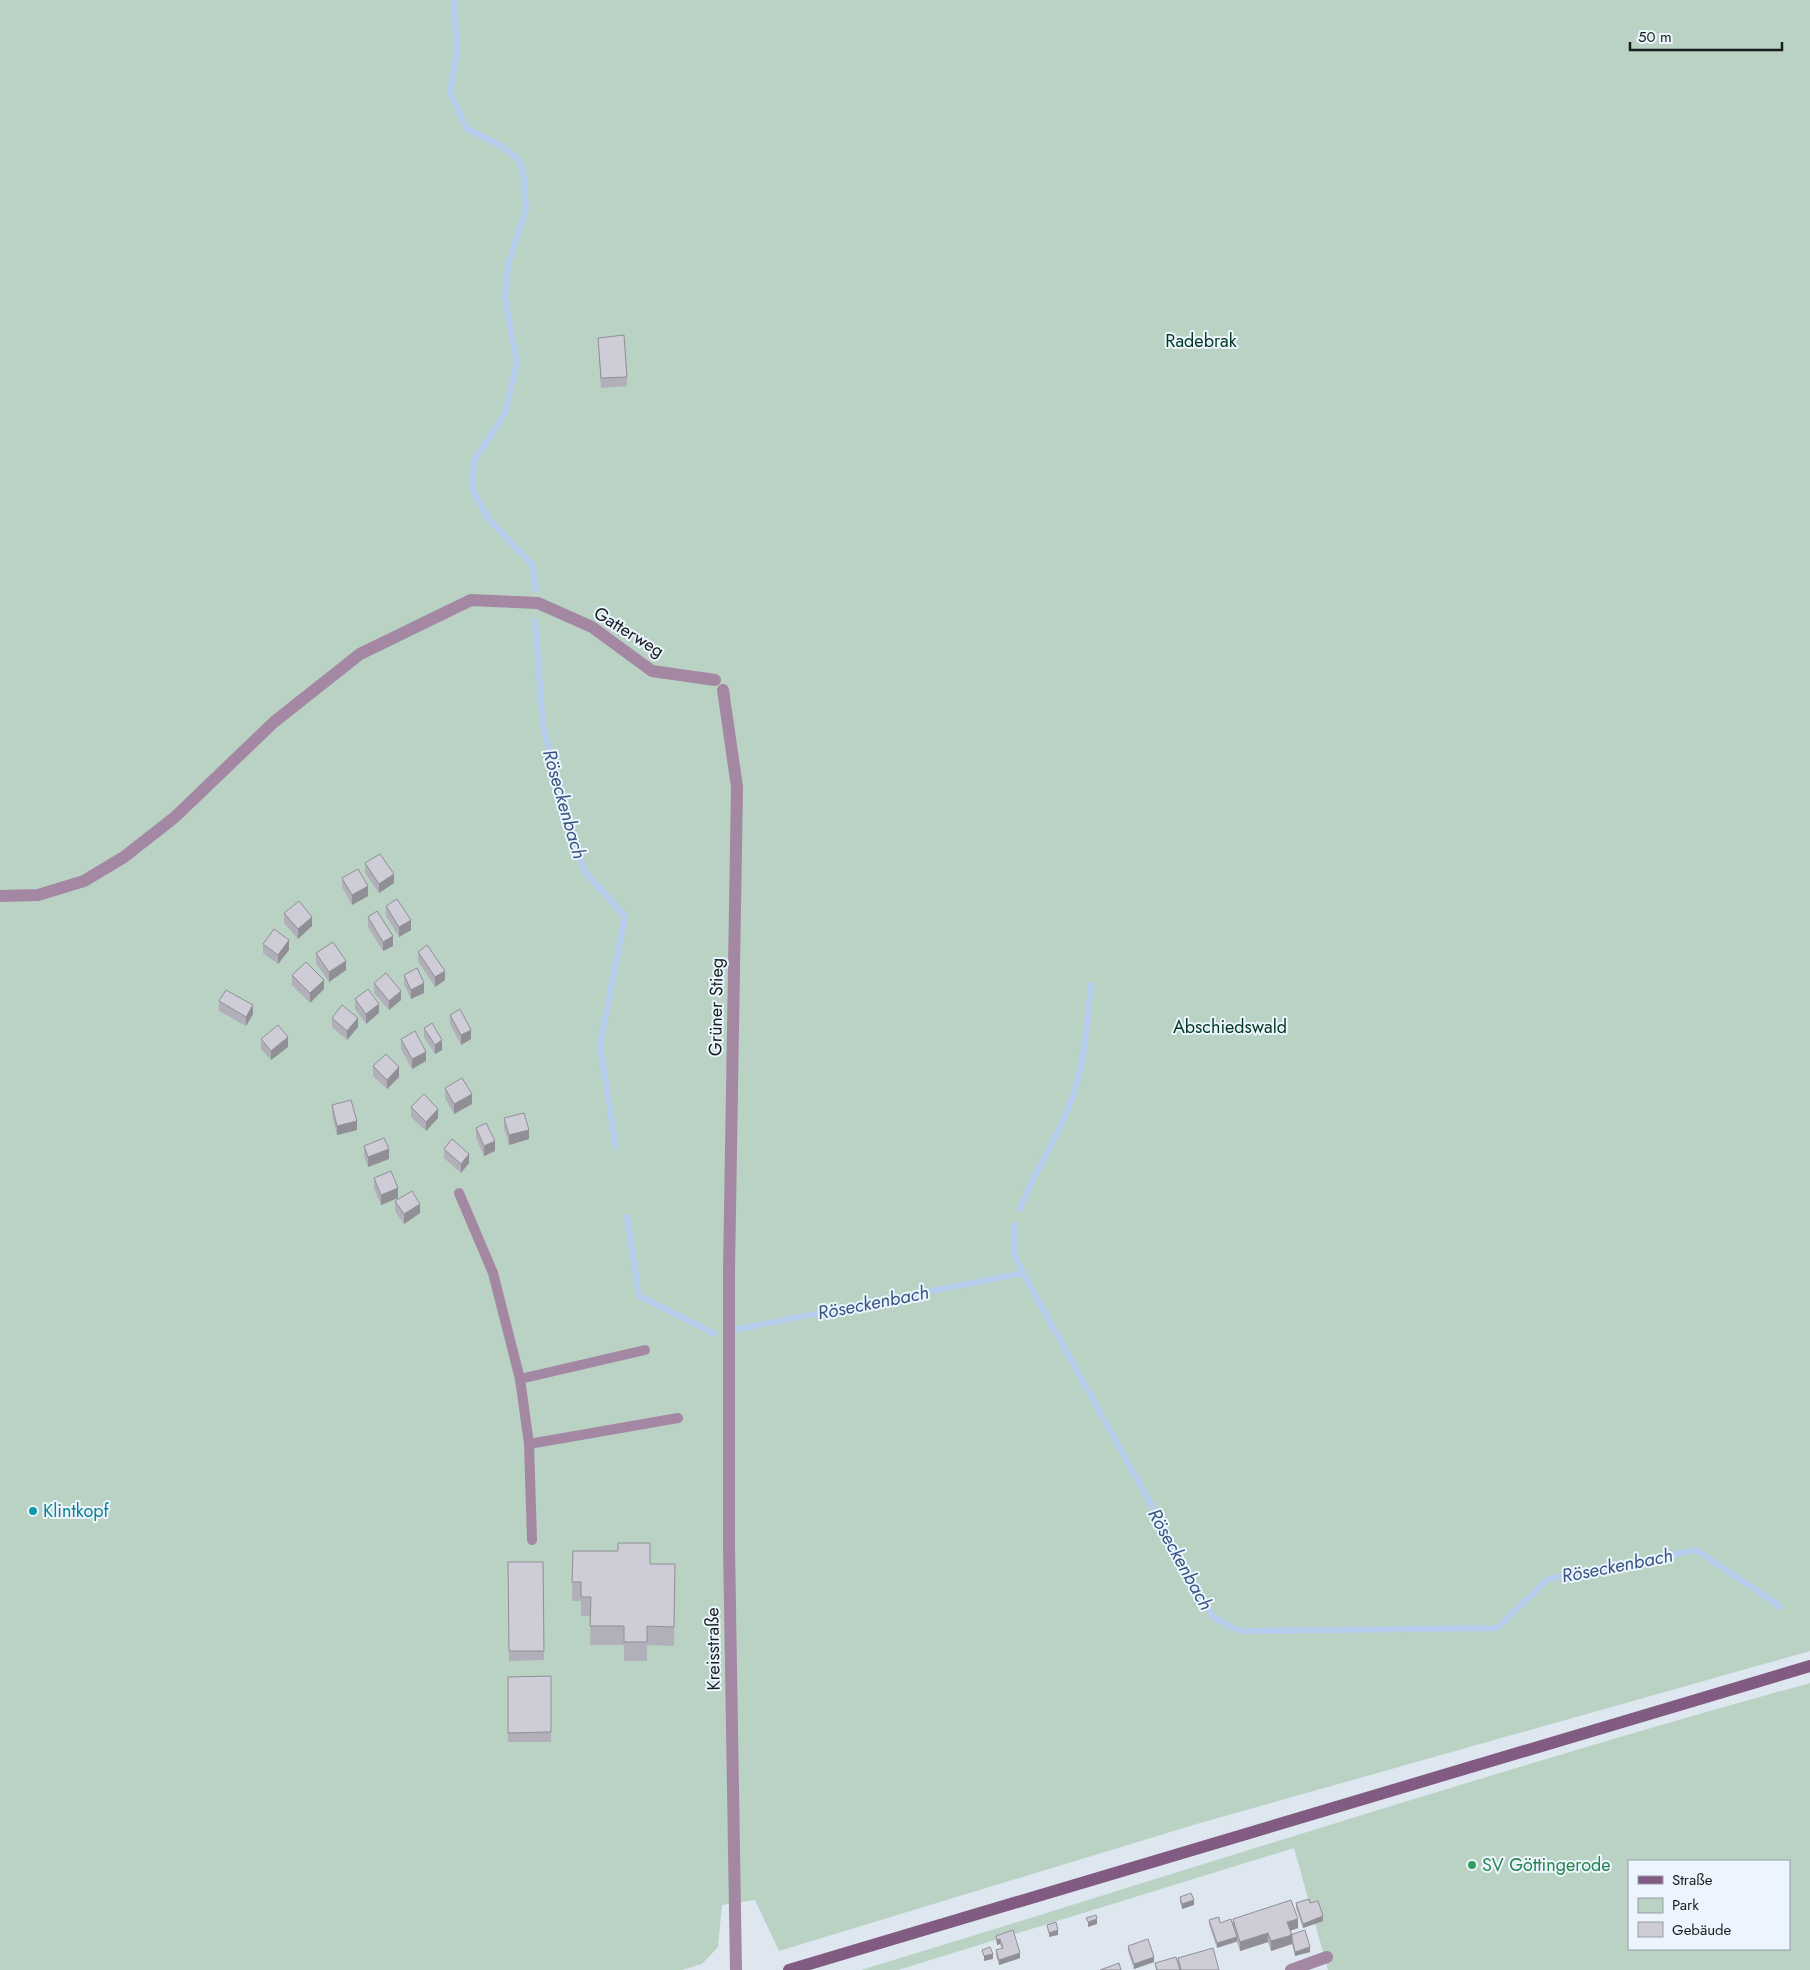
<svg xmlns="http://www.w3.org/2000/svg" width="1810" height="1970" font-family="Jost,sans-serif">
  <style>
    .green { fill: #b9d2c4; fill-rule: evenodd }
    .lines { fill: none; stroke-linecap: round; stroke-linejoin: round }
    .stream { stroke: #b7cded; stroke-width: 6 }
    .lane { stroke: #a488a3; stroke-width: 10 }
    .street { stroke: #a488a3; stroke-width: 12 }
    .secondary { stroke: #825b82; stroke-width: 12 }
    .wall { fill: #b1afb9 }
    .shaded-wall { fill: #908f96 }
    .building { fill: #ceccd7; stroke: #908f96 }
    .culture-dot { fill: #0f9aa8; stroke: #ecf5fd; stroke-width: 2 }
    .leisure-dot { fill: #2e9e5b; stroke: #ecf5fd; stroke-width: 2 }
    .labels { text-anchor: middle; stroke-width: 4; stroke-linejoin: round; paint-order: stroke }
    .park-label { font-size: 18px; fill: #023723; stroke: #ecf5fd }
    .street-label { font-size: 18px; fill: #181c1f; stroke: #ecf5fd }
    .culture-label { font-size: 18px; fill: #0d838f; stroke: #ecf5fd; text-anchor: start }
    .leisure-label { font-size: 18px; fill: #27864d; stroke: #ecf5fd; text-anchor: start }
    .water-label { font-size: 19px; font-style: italic; fill: #365480; stroke: #ecf5fd }
  </style>
  <rect width="100%" height="100%" fill="#dee7f0"/>
  <!-- green -->
  <g class="green">
    <polygon points="0,0 1810,0 1810,1651 1200,1823 779,1951 755,1900 722,1905 718,1947 702,1964 682,1970 0,1970"/>
    <path d="M1810,1683V1970H1328L1294,1848L898,1970H861C1177,1874 1491,1771 1810,1683ZM1629,1861H1789V1949H1629Z"/>
  </g>
  <g class="lines">
    <!-- stream -->
    <g class="stream">
      <polyline points="454,0 457,51 450,92 466,128 501,146 519,160 524,178 526,209 508,265 505,297 517,363 505,413 474,461 472,488 487,517 532,565 536,590"/>
      <polyline points="535,621 543,726 584,871 625,916 600,1045 616,1147"/>
      <path d="M1020,1209C1034,1171 1059,1137 1072,1098C1085,1063 1087,1022 1091,985"/>
      <polyline points="627,1217 639,1296 715,1334"/>
      <polyline points="1015,1225 1014,1254 1023,1273"/>
      <polyline points="738,1329 1023,1273 1213,1617 1239,1631 1497,1628 1548,1579 1696,1550 1781,1607"/>
    </g>
    <!-- lane -->
    <g class="lane">
      <polyline points="459,1193 493,1273 520,1379 529,1444 532,1540"/>
      <polyline points="520,1379 645,1350"/>
      <polyline points="529,1444 678,1418"/>
    </g>
    <!-- street -->
    <g class="street">
      <polyline points="723,690 737,787 729,1271 729,1547 736,1970"/>
      <polyline points="0,896 38,895 84,881 124,857 175,817 274,722 360,654 471,600 538,603 592,627 652,671 715,680"/>
      <polyline points="1291,1970 1327,1957"/>
    </g>
    <!-- secondary -->
    <polyline class="secondary" points="789,1970 1810,1666"/>
  </g>
  <!-- wall -->
  <g class="wall">
    <polygon points="598,338 627,377 627,386 601,388"/>
    <polygon points="365,863 394,883 379,893 365,873"/>
    <polygon points="342,878 368,896 352,905 342,887"/>
    <polygon points="386,906 411,930 399,937 386,916"/>
    <polygon points="284,913 312,926 298,939 284,923"/>
    <polygon points="368,917 393,946 383,951 368,927"/>
    <polygon points="263,944 289,950 278,964 263,953"/>
    <polygon points="418,952 445,980 435,987 418,961"/>
    <polygon points="316,953 346,970 329,982 316,963"/>
    <polygon points="292,975 324,989 310,1003 292,985"/>
    <polygon points="404,975 424,993 411,999 404,984"/>
    <polygon points="374,983 401,1000 389,1010 374,993"/>
    <polygon points="355,999 379,1013 366,1024 355,1009"/>
    <polygon points="219,1001 253,1014 246,1026 219,1011"/>
    <polygon points="450,1015 471,1039 461,1045 450,1024"/>
    <polygon points="332,1018 358,1027 347,1040 332,1027"/>
    <polygon points="424,1028 442,1050 435,1054 424,1037"/>
    <polygon points="261,1039 288,1047 271,1060 261,1049"/>
    <polygon points="401,1039 426,1061 412,1069 401,1049"/>
    <polygon points="373,1066 399,1077 387,1089 373,1076"/>
    <polygon points="445,1088 472,1104 454,1114 445,1098"/>
    <polygon points="332,1105 357,1130 337,1135 332,1115"/>
    <polygon points="411,1107 438,1118 426,1131 411,1117"/>
    <polygon points="504,1118 529,1139 509,1145 504,1128"/>
    <polygon points="476,1128 495,1151 484,1156 476,1138"/>
    <polygon points="364,1146 389,1159 368,1167 364,1156"/>
    <polygon points="444,1149 469,1163 461,1173 444,1158"/>
    <polygon points="374,1178 398,1198 381,1205 374,1188"/>
    <polygon points="395,1201 420,1213 404,1224 395,1211"/>
    <polygon points="573,1551 650,1564 675,1564 674,1646 647,1645 647,1661 624,1661 624,1645 590,1645 591,1616 581,1616 581,1601 572,1601"/>
    <polygon points="508,1562 543,1562 544,1660 509,1661"/>
    <polygon points="551,1676 551,1742 508,1742 508,1677"/>
    <polygon points="1180,1897 1194,1905 1182,1909 1180,1902"/>
    <polygon points="1296,1903 1310,1903 1323,1921 1303,1928 1296,1908"/>
    <polygon points="1233,1919 1298,1928 1290,1931 1292,1935 1310,1952 1295,1956 1292,1944 1271,1951 1268,1942 1240,1951 1237,1942 1217,1948 1209,1924 1209,1920 1220,1923 1233,1924"/>
    <polygon points="996,1936 1020,1958 999,1965 996,1955 996,1950 1002,1949 1000,1944 997,1945 996,1941"/>
    <polygon points="1128,1946 1154,1962 1134,1969 1128,1951"/>
    <polygon points="1178,1958 1219,1970 1156,1970 1155,1963 1178,1963"/>
  </g>
  <!-- shaded-wall -->
  <g class="shaded-wall">
    <polygon points="394,874 394,883 379,893 379,884"/>
    <polygon points="368,886 368,896 352,905 352,895"/>
    <polygon points="312,917 312,926 298,939 298,929"/>
    <polygon points="411,920 411,930 399,937 399,927"/>
    <polygon points="393,936 393,946 383,951 383,942"/>
    <polygon points="289,940 289,950 278,964 278,955"/>
    <polygon points="346,961 346,970 329,982 329,972"/>
    <polygon points="445,971 445,980 435,987 435,977"/>
    <polygon points="324,980 324,989 310,1003 310,993"/>
    <polygon points="424,983 424,993 411,999 411,990"/>
    <polygon points="401,991 401,1000 389,1010 389,1001"/>
    <polygon points="379,1004 379,1013 366,1024 366,1014"/>
    <polygon points="253,1005 253,1014 246,1026 246,1017"/>
    <polygon points="358,1018 358,1027 347,1040 347,1031"/>
    <polygon points="471,1030 471,1039 461,1045 461,1035"/>
    <polygon points="288,1037 288,1047 271,1060 271,1051"/>
    <polygon points="442,1040 442,1050 435,1054 435,1045"/>
    <polygon points="426,1052 426,1061 412,1069 412,1059"/>
    <polygon points="399,1067 399,1077 387,1089 387,1080"/>
    <polygon points="472,1094 472,1104 454,1114 454,1104"/>
    <polygon points="438,1109 438,1118 426,1131 426,1122"/>
    <polygon points="357,1121 357,1130 337,1135 337,1126"/>
    <polygon points="529,1130 529,1139 509,1145 509,1135"/>
    <polygon points="495,1141 495,1151 484,1156 484,1146"/>
    <polygon points="389,1149 389,1159 368,1167 368,1157"/>
    <polygon points="469,1154 469,1163 461,1173 461,1164"/>
    <polygon points="398,1188 398,1198 381,1205 381,1195"/>
    <polygon points="420,1204 420,1213 404,1224 404,1214"/>
    <polygon points="1194,1900 1194,1905 1182,1909 1182,1904"/>
    <polygon points="1323,1916 1323,1921 1303,1928 1303,1924"/>
    <polygon points="1097,1919 1097,1924 1088,1927 1088,1922"/>
    <polygon points="1298,1919 1298,1928 1287,1932 1287,1922"/>
    <polygon points="1058,1930 1058,1935 1049,1937 1049,1933"/>
    <polygon points="1268,1933 1268,1942 1240,1951 1240,1942"/>
    <polygon points="1292,1935 1292,1944 1271,1951 1271,1941"/>
    <polygon points="1237,1937 1237,1941 1217,1948 1217,1943"/>
    <polygon points="1000,1939 1000,1944 997,1945 997,1940"/>
    <polygon points="1310,1947 1310,1952 1295,1956 1295,1952"/>
    <polygon points="1020,1953 1020,1958 999,1965 999,1960"/>
    <polygon points="993,1954 993,1959 984,1961 984,1956"/>
    <polygon points="1154,1957 1154,1962 1134,1969 1134,1964"/>
  </g>
  <!-- building -->
  <g class="building">
    <polygon points="624,335 627,377 601,378 598,338"/>
    <polygon points="380,854 394,874 379,884 365,863"/>
    <polygon points="358,869 368,886 352,895 342,878"/>
    <polygon points="397,899 411,920 399,927 386,906"/>
    <polygon points="299,901 312,917 298,929 284,913"/>
    <polygon points="377,911 393,936 383,942 368,917"/>
    <polygon points="274,929 289,940 278,955 263,944"/>
    <polygon points="333,942 346,961 329,972 316,953"/>
    <polygon points="427,945 445,971 435,977 418,952"/>
    <polygon points="306,962 324,980 310,993 292,975"/>
    <polygon points="417,968 424,983 411,990 404,975"/>
    <polygon points="386,973 401,991 389,1001 374,983"/>
    <polygon points="368,989 379,1004 366,1014 355,999"/>
    <polygon points="226,990 253,1005 246,1017 219,1001"/>
    <polygon points="342,1005 358,1018 347,1031 332,1018"/>
    <polygon points="460,1009 471,1030 461,1035 450,1015"/>
    <polygon points="432,1023 442,1040 435,1045 424,1028"/>
    <polygon points="278,1025 288,1037 271,1051 261,1039"/>
    <polygon points="415,1031 426,1052 412,1059 401,1039"/>
    <polygon points="386,1054 399,1067 387,1080 373,1066"/>
    <polygon points="462,1078 472,1094 454,1104 445,1088"/>
    <polygon points="424,1094 438,1109 426,1122 411,1107"/>
    <polygon points="351,1100 357,1121 337,1126 332,1105"/>
    <polygon points="524,1113 529,1130 509,1135 504,1118"/>
    <polygon points="486,1123 495,1141 484,1146 476,1128"/>
    <polygon points="384,1138 389,1149 368,1157 364,1146"/>
    <polygon points="452,1139 469,1154 461,1164 444,1149"/>
    <polygon points="391,1171 398,1188 381,1195 374,1178"/>
    <polygon points="412,1191 420,1204 404,1214 395,1201"/>
    <polygon points="618,1543 650,1543 650,1564 675,1564 674,1627 647,1626 647,1642 624,1642 624,1626 590,1626 591,1597 581,1597 581,1582 572,1582 573,1551 618,1551"/>
    <polygon points="508,1562 543,1562 544,1651 509,1651"/>
    <polygon points="551,1676 551,1732 508,1733 508,1677"/>
    <polygon points="1191,1893 1194,1900 1182,1904 1180,1897"/>
    <polygon points="1309,1899 1310,1903 1318,1901 1323,1916 1303,1924 1296,1903"/>
    <polygon points="1291,1900 1298,1919 1287,1922 1292,1935 1271,1941 1268,1933 1240,1942 1233,1919"/>
    <polygon points="1096,1915 1097,1919 1088,1922 1086,1918"/>
    <polygon points="1219,1917 1220,1923 1231,1919 1237,1937 1217,1943 1209,1920"/>
    <polygon points="1056,1922 1058,1930 1049,1933 1047,1925"/>
    <polygon points="1013,1930 1020,1953 999,1960 996,1950 1003,1948 1000,1939 997,1940 996,1936"/>
    <polygon points="1305,1930 1310,1947 1295,1952 1292,1939 1292,1935 1290,1935"/>
    <polygon points="1148,1939 1154,1957 1134,1964 1128,1946"/>
    <polygon points="990,1947 993,1954 984,1956 982,1950"/>
    <polygon points="1213,1948 1219,1970 1181,1970 1178,1958"/>
    <polygon points="1176,1957 1180,1970 1157,1970 1155,1963"/>
    <polygon points="1119,1963 1121,1970 1100,1970"/>
  </g>
  <!-- markers -->
  <circle class="culture-dot" cx="33" cy="1511" r="5"/>
  <circle class="leisure-dot" cx="1472" cy="1865" r="5"/>
  <g class="labels">
    <!-- park labels -->
    <g class="park-label">
      <text x="1201" y="347">Radebrak</text>
      <text x="1230" y="1033">Abschiedswald</text>
    </g>
    <!-- street labels -->
    <g class="street-label">
      <text transform="translate(629 632) rotate(32)" y="6">Gatterweg</text>
      <text transform="translate(716 1007) rotate(-89)" y="6">Grüner Stieg</text>
      <text transform="translate(713 1649) rotate(-91)" y="6">Kreisstraße</text>
    </g>
    <!-- culture labels -->
    <g class="culture-label">
      <text x="43" y="1517">Klintkopf</text>
    </g>
    <!-- leisure labels -->
    <g class="leisure-label">
      <text x="1482" y="1871">SV Göttingerode</text>
    </g>
    <!-- water labels -->
    <g class="water-label">
      <text transform="translate(565 804) rotate(74)" y="7">Röseckenbach</text>
      <text transform="translate(873 1302) rotate(-11)" y="7">Röseckenbach</text>
      <text transform="translate(1181 1559) rotate(61)" y="7">Röseckenbach</text>
      <text transform="translate(1617 1565) rotate(-11)" y="7">Röseckenbach</text>
    </g>
  </g>
  <!-- legend -->
  <rect x="1628" y="1860" width="162" height="90" fill="#ecf5fd" stroke="#979ea4"/>
  <rect x="1638" y="1876" width="25" height="8" fill="#825b82" stroke="#979ea4"/>
  <text x="1672" y="1885" font-size="15" fill="#181c1f">Straße</text>
  <rect x="1638" y="1898" width="25" height="15" fill="#b9d2c4" stroke="#979ea4"/>
  <text x="1672" y="1910" font-size="15" fill="#181c1f">Park</text>
  <rect x="1638" y="1922" width="25" height="15" fill="#ceccd7" stroke="#979ea4"/>
  <text x="1672" y="1935" font-size="15" fill="#181c1f">Gebäude</text>
  <!-- scale -->
  <path d="M1630 42v8h152v-8" fill="none" stroke="#181c1f" stroke-width="2.5"/>
  <text x="1638" y="42" font-size="15" fill="#181c1f" stroke="#ecf5fd" stroke-width="4" paint-order="stroke">50 m</text>
</svg>
